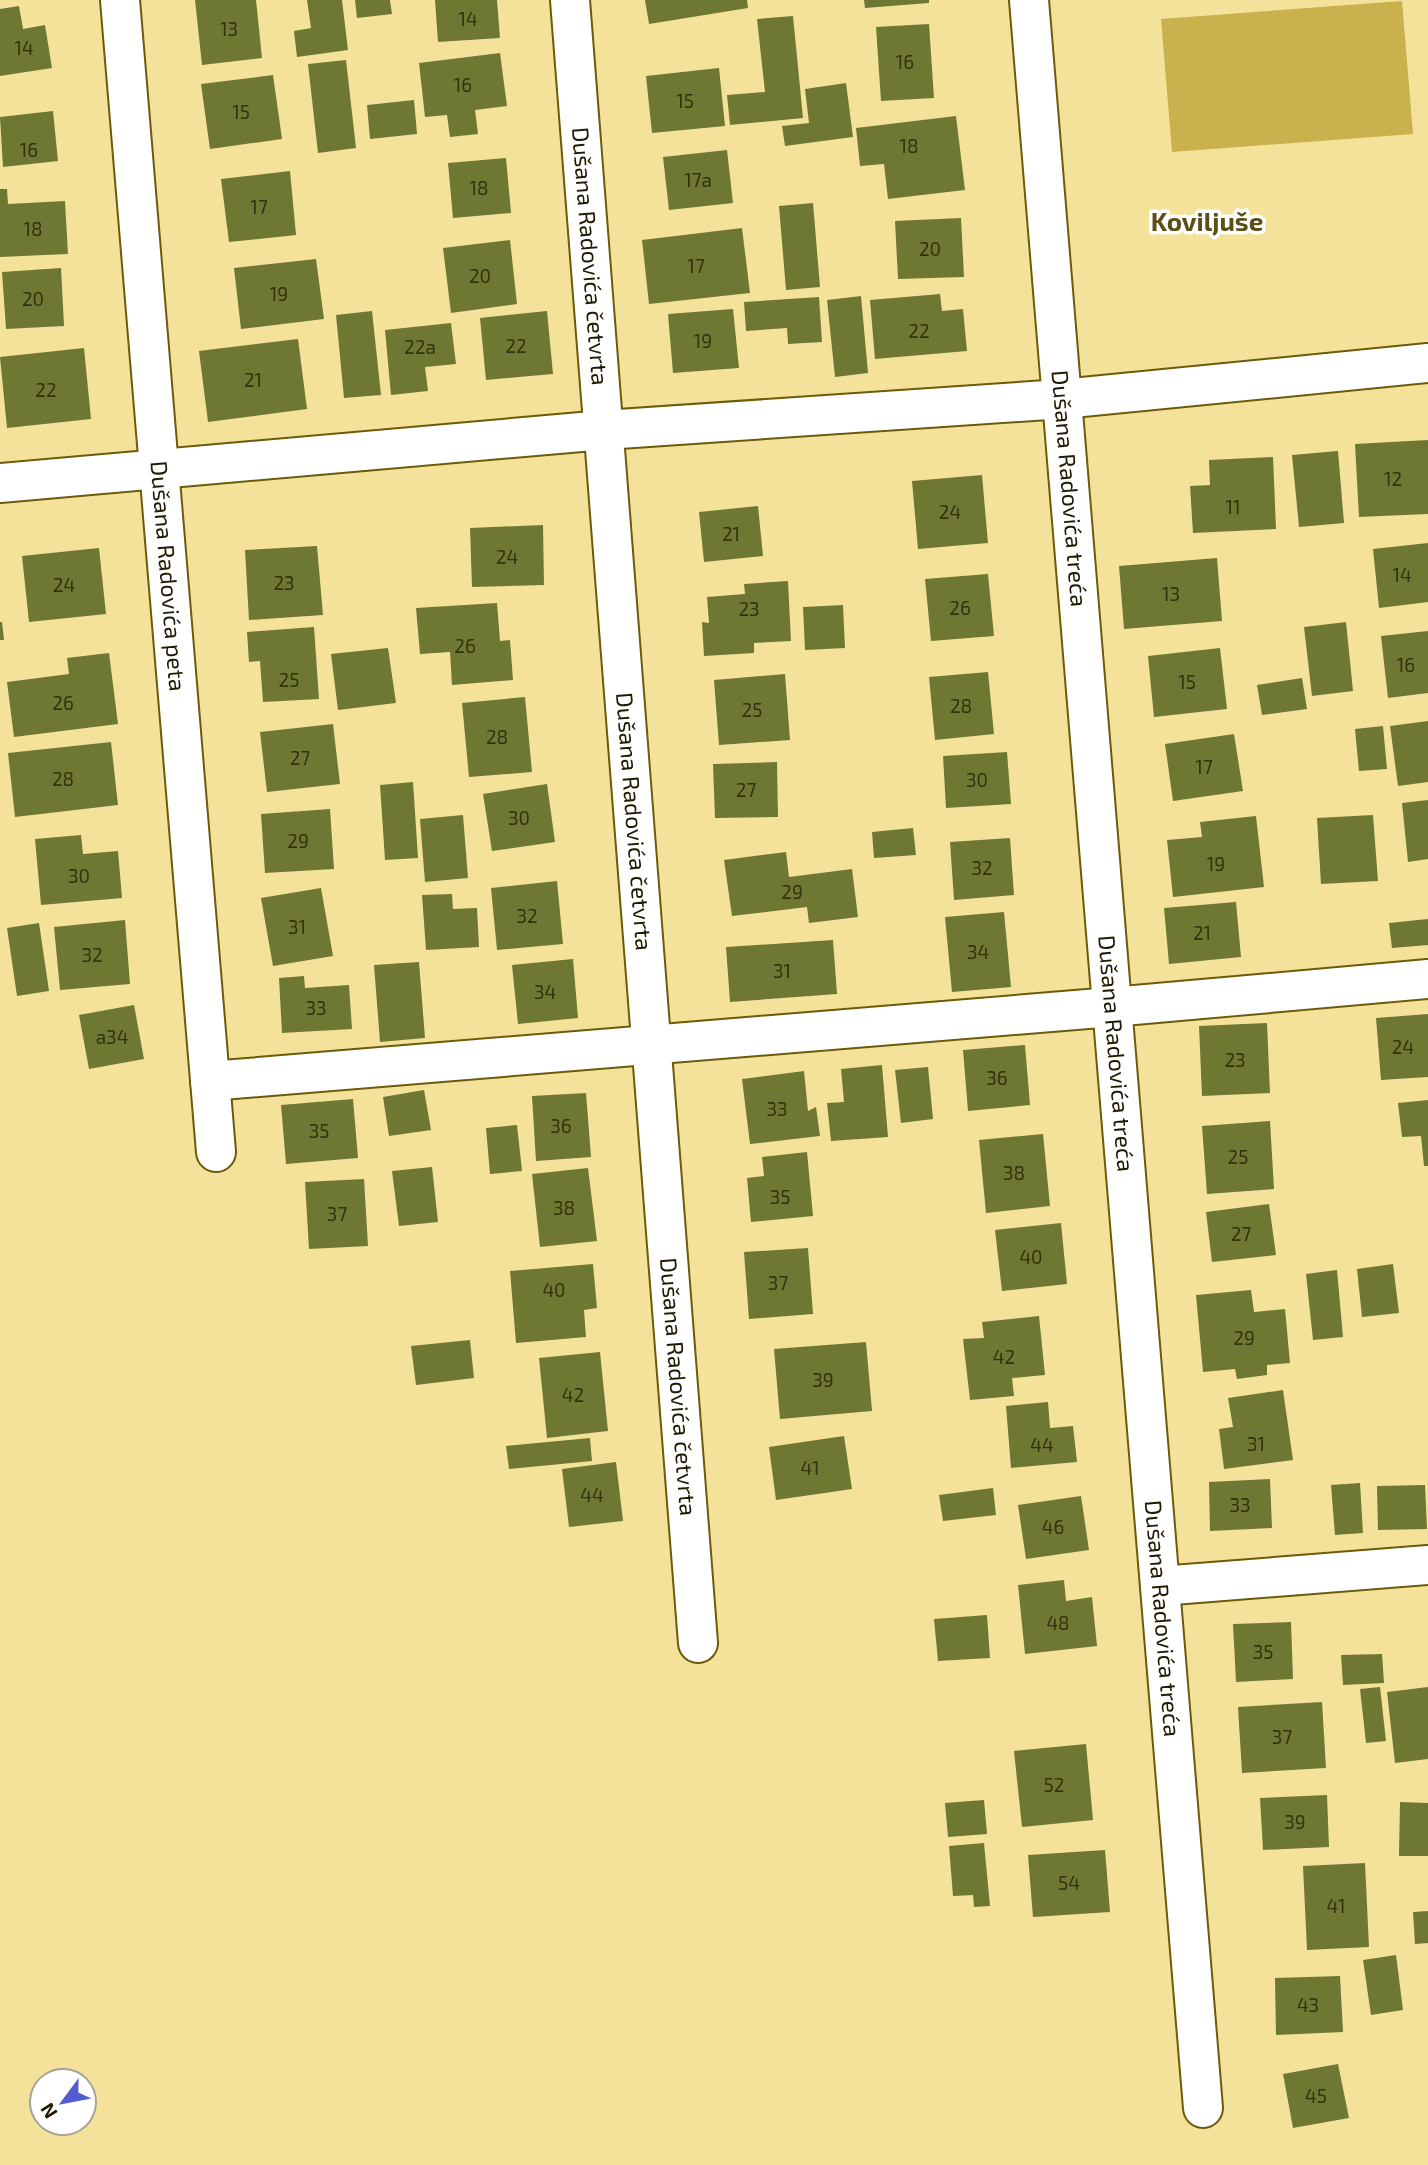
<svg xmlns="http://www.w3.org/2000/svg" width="1428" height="2165" font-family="'Exo 2',sans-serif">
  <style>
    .green { fill: #c9b14e }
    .building { fill: #6f7833 }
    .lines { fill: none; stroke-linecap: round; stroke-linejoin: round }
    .minor-casing { stroke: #6c5b09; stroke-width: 42 }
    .minor { stroke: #fff; stroke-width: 38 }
    .labels { text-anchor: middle; stroke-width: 7; stroke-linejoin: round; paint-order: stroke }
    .number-label { font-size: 19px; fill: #34320d }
    .street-label { font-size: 23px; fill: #211a00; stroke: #fff }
    .quarter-label { font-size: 26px; font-weight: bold; fill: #5b4e17; stroke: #fff }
  </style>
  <rect width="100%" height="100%" fill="#f5e29a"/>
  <!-- green -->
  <polygon class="green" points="1402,1 1413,134 1172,152 1161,19"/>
  <!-- building -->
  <g class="building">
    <polygon points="195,0 256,0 262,58 202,65"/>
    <polygon points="307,0 342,0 348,50 297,57 294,31 311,28"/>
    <polygon points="355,0 390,0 392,14 357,18"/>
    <polygon points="435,0 497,0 500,38 438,42"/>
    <polygon points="645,0 747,0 748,8 649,24"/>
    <polygon points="864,0 929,0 929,3 865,8"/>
    <polygon points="19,6 23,29 45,25 52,68 0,76 0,9"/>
    <polygon points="793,16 803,118 730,125 727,95 765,92 757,19"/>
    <polygon points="929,24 934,98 881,101 876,27"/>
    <polygon points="500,53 507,106 475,110 478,134 450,137 447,115 425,117 419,63"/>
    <polygon points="346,60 356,148 318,153 308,64"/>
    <polygon points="719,68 725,126 652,133 646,76"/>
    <polygon points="273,75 282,139 210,149 201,84"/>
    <polygon points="846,83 853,137 785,146 782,126 809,123 805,89"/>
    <polygon points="414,100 417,134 370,139 367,105"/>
    <polygon points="53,111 58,161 3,167 0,117"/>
    <polygon points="956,116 965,190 888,199 884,164 860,166 856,128"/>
    <polygon points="727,150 733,203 669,210 663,157"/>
    <polygon points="506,158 511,213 453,218 448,163"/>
    <polygon points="290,171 296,235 229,242 221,179"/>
    <polygon points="0,189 7,189 8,204 65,201 68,254 0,257"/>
    <polygon points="813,203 820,287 786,290 779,206"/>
    <polygon points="961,218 964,277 898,279 895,221"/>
    <polygon points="742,228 750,293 649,304 642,240"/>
    <polygon points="510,240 517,304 451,313 443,248"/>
    <polygon points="316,259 324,319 241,329 234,268"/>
    <polygon points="61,268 64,326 6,329 2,272"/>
    <polygon points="940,294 942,311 963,309 967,351 875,359 870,300"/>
    <polygon points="861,296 868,373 835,377 827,300"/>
    <polygon points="819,297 822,342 788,344 787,328 746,331 744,302"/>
    <polygon points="733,309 739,368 673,373 668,314"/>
    <polygon points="372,311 381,395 344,398 336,315"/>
    <polygon points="547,311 553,374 486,380 480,318"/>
    <polygon points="451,323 456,364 425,367 428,391 391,395 385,330"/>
    <polygon points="298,339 307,409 208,422 199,351"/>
    <polygon points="84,348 91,419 7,428 0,357"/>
    <polygon points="1428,440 1428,514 1359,517 1355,444"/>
    <polygon points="1338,451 1344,523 1299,527 1292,455"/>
    <polygon points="1273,457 1276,529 1193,533 1190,486 1210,485 1209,460"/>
    <polygon points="982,475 988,543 918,549 912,481"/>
    <polygon points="758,506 763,556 704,562 699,512"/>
    <polygon points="543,525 544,585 472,587 470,528"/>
    <polygon points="1428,543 1428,602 1379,608 1373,549"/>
    <polygon points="317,546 323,615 249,620 245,550"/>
    <polygon points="99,548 106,614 29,622 22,556"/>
    <polygon points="1217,558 1222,621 1124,629 1119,566"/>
    <polygon points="988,574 994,636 931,641 925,579"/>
    <polygon points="788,581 791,641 754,643 754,653 704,656 702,622 709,623 707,597 745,594 744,584"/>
    <polygon points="497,603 500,641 510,640 513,680 452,685 450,652 420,654 416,608"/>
    <polygon points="843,605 845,648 805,650 803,607"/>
    <polygon points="0,622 2,622 4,640 0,640"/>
    <polygon points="1346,622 1353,691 1312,696 1304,627"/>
    <polygon points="314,627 319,699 263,702 260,661 249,662 247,632"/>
    <polygon points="1428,631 1428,693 1388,698 1381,636"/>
    <polygon points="388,648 396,703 338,710 331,654"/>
    <polygon points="1220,648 1227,709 1154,717 1148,656"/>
    <polygon points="109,653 118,724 14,737 7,682 69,674 67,658"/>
    <polygon points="988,672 994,734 935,740 929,677"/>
    <polygon points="785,674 790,740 719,745 714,680"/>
    <polygon points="1302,678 1307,709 1262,715 1257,685"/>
    <polygon points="525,697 532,772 469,777 462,703"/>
    <polygon points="1428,721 1428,782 1398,786 1390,726"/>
    <polygon points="333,724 340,784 267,792 260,732"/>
    <polygon points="1383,726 1387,769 1359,771 1355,729"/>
    <polygon points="1234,734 1243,791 1173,801 1165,744"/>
    <polygon points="111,742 118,805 15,817 8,753"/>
    <polygon points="1007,752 1011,804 946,808 943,756"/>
    <polygon points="777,762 778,817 715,818 713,764"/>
    <polygon points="413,782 418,858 385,860 380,785"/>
    <polygon points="547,784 555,842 492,851 483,794"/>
    <polygon points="1428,800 1428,859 1408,862 1402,803"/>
    <polygon points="330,809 334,869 265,873 261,814"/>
    <polygon points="463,815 468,878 425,882 420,819"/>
    <polygon points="1373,815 1378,881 1321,884 1317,818"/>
    <polygon points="1256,816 1264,887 1173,897 1167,840 1202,837 1200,822"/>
    <polygon points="913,828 916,855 874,858 872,832"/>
    <polygon points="81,835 83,854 118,851 122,898 41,905 35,839"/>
    <polygon points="1010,838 1014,895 954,900 950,842"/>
    <polygon points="786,852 789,877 852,869 858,917 809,923 807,907 732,916 724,860"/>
    <polygon points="557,881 563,944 497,950 491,888"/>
    <polygon points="321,888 333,956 273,966 261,898"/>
    <polygon points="452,894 453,909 477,908 479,947 426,950 422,895"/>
    <polygon points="1236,902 1241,957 1169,964 1164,908"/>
    <polygon points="1004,912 1011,987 952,992 945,917"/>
    <polygon points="1428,919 1428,945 1392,948 1389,923"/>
    <polygon points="125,920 130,984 60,990 54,927"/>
    <polygon points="39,923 49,991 17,996 7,928"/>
    <polygon points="833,940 837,994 730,1002 726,947"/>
    <polygon points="573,959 578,1018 518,1024 512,965"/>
    <polygon points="419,962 425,1038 380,1042 374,965"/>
    <polygon points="304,976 305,988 349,985 352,1029 282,1033 279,978"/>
    <polygon points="134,1005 144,1059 89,1069 79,1015"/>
    <polygon points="1428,1014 1428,1077 1381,1080 1376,1018"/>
    <polygon points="1267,1023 1270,1093 1202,1096 1199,1026"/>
    <polygon points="1025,1045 1030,1105 968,1111 963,1050"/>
    <polygon points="882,1065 888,1137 831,1141 827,1103 844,1102 841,1069"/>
    <polygon points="928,1067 933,1119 901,1123 895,1070"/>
    <polygon points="804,1071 808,1111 816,1107 820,1136 750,1144 742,1079"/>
    <polygon points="424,1090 431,1130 389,1136 383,1097"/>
    <polygon points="586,1093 591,1157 536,1161 532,1096"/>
    <polygon points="353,1099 358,1158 286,1164 281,1105"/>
    <polygon points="1428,1100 1428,1166 1424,1166 1421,1136 1402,1137 1398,1103"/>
    <polygon points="1270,1121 1274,1189 1207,1194 1202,1126"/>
    <polygon points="517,1125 522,1171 490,1174 486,1128"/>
    <polygon points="1043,1134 1050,1206 986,1213 979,1140"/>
    <polygon points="807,1152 813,1216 751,1222 747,1178 764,1176 762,1157"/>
    <polygon points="432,1167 438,1222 399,1226 392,1171"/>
    <polygon points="588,1168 597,1241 540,1247 532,1174"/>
    <polygon points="364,1179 368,1246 309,1249 305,1182"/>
    <polygon points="1269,1204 1276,1255 1212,1262 1206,1212"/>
    <polygon points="1061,1223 1067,1284 1002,1291 995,1230"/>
    <polygon points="808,1248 813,1314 749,1319 744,1252"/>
    <polygon points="593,1264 597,1308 584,1310 586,1337 516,1343 510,1271"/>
    <polygon points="1393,1264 1399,1313 1362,1317 1357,1269"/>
    <polygon points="1337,1270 1343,1337 1313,1340 1306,1274"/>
    <polygon points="1251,1290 1254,1312 1285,1309 1290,1363 1267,1365 1267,1375 1237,1379 1235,1369 1203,1372 1196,1295"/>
    <polygon points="1039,1316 1045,1375 1012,1378 1014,1396 970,1400 963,1339 984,1338 982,1322"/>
    <polygon points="470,1340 474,1378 416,1385 411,1346"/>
    <polygon points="866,1342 872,1411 780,1419 774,1349"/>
    <polygon points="600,1352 608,1431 547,1438 539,1358"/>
    <polygon points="1283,1390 1293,1460 1224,1469 1219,1429 1233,1427 1228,1398"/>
    <polygon points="1048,1402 1050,1428 1073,1426 1077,1462 1011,1468 1006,1406"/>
    <polygon points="844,1436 852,1489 776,1500 769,1447"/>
    <polygon points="590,1438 592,1461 509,1469 506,1446"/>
    <polygon points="616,1462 623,1521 569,1527 562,1469"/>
    <polygon points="1270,1479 1272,1528 1210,1531 1209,1482"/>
    <polygon points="1360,1483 1363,1533 1335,1535 1331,1485"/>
    <polygon points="1425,1485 1427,1529 1378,1530 1377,1486"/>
    <polygon points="993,1488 996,1515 943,1521 939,1495"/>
    <polygon points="1081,1496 1089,1550 1026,1559 1018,1505"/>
    <polygon points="1064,1580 1066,1601 1092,1597 1097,1646 1025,1654 1018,1585"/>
    <polygon points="987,1615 990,1658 938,1661 934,1619"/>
    <polygon points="1291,1622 1293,1679 1236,1682 1233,1624"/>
    <polygon points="1382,1654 1384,1683 1343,1685 1341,1655"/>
    <polygon points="1380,1687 1386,1741 1366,1743 1360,1689"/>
    <polygon points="1428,1687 1428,1759 1395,1763 1387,1692"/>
    <polygon points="1322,1702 1326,1768 1242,1773 1238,1707"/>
    <polygon points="1086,1744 1093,1820 1022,1827 1014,1751"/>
    <polygon points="1327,1795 1329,1847 1263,1850 1260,1798"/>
    <polygon points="984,1800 987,1834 948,1837 945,1803"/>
    <polygon points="1400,1802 1428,1803 1428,1856 1399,1856"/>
    <polygon points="984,1843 990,1906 974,1907 973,1895 953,1896 949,1846"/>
    <polygon points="1105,1850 1110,1912 1033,1917 1028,1855"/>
    <polygon points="1365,1863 1369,1947 1307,1950 1303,1866"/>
    <polygon points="1428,1911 1428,1943 1415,1944 1413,1912"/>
    <polygon points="1396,1955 1403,2010 1371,2015 1363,1960"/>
    <polygon points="1340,1976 1343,2032 1276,2035 1275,1978"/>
    <polygon points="1338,2064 1349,2118 1293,2128 1283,2074"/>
  </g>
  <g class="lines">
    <defs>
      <g id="minor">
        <path id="s1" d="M120,0L216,1152"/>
        <path id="s2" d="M570,0L698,1643"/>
        <path id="s3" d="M1029,0L1203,2108"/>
        <polyline points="0,483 604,430 1062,399 1428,363"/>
        <polyline points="210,1081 1112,1007 1428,979"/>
        <polyline points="1160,1586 1428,1565"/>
      </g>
    </defs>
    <!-- minor casing -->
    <use href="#minor" class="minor-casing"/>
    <!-- minor -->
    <use href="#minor" class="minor"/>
  </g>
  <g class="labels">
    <!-- number labels -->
    <g class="number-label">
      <text x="468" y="26">14</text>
      <text x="229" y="36">13</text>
      <text x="24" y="55">14</text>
      <text x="905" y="69">16</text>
      <text x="463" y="92">16</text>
      <text x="685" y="108">15</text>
      <text x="241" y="119">15</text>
      <text x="909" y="153">18</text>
      <text x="29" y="157">16</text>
      <text x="698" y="187">17a</text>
      <text x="479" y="195">18</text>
      <text x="259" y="214">17</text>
      <text x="33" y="236">18</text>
      <text x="930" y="256">20</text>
      <text x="696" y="273">17</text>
      <text x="480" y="283">20</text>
      <text x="279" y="301">19</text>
      <text x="33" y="306">20</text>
      <text x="919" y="338">22</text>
      <text x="703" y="348">19</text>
      <text x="516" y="353">22</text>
      <text x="420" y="354">22a</text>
      <text x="253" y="387">21</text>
      <text x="46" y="397">22</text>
      <text x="1393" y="486">12</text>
      <text x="1233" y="514">11</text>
      <text x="950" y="519">24</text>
      <text x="731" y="541">21</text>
      <text x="507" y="564">24</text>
      <text x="1402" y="582">14</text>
      <text x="284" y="590">23</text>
      <text x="64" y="592">24</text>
      <text x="1171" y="601">13</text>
      <text x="960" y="615">26</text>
      <text x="749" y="616">23</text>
      <text x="465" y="653">26</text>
      <text x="1406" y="672">16</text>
      <text x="289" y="687">25</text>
      <text x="1187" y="689">15</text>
      <text x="63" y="710">26</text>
      <text x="961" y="713">28</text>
      <text x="752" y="717">25</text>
      <text x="497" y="744">28</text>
      <text x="300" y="765">27</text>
      <text x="1204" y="774">17</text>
      <text x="63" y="786">28</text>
      <text x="977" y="787">30</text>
      <text x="746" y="797">27</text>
      <text x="519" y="825">30</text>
      <text x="298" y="848">29</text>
      <text x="1216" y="871">19</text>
      <text x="982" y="875">32</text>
      <text x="79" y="883">30</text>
      <text x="792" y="899">29</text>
      <text x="527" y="923">32</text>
      <text x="297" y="934">31</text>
      <text x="1202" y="940">21</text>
      <text x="978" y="959">34</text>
      <text x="92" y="962">32</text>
      <text x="782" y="978">31</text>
      <text x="545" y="999">34</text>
      <text x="316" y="1015">33</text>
      <text x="112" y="1044">a34</text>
      <text x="1403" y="1054">24</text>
      <text x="1235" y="1067">23</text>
      <text x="997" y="1085">36</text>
      <text x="777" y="1116">33</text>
      <text x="561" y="1133">36</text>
      <text x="319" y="1138">35</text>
      <text x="1238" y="1164">25</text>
      <text x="1014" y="1180">38</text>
      <text x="780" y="1204">35</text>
      <text x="564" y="1215">38</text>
      <text x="337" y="1221">37</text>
      <text x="1241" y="1241">27</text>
      <text x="1031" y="1264">40</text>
      <text x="778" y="1290">37</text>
      <text x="554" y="1297">40</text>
      <text x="1244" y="1345">29</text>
      <text x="1004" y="1364">42</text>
      <text x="823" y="1387">39</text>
      <text x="573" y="1402">42</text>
      <text x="1256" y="1451">31</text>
      <text x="1042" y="1452">44</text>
      <text x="810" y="1475">41</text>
      <text x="592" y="1502">44</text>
      <text x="1240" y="1512">33</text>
      <text x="1053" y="1534">46</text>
      <text x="1058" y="1630">48</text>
      <text x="1263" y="1659">35</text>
      <text x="1282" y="1744">37</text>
      <text x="1054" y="1792">52</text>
      <text x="1295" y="1829">39</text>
      <text x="1069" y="1890">54</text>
      <text x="1336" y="1913">41</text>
      <text x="1308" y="2012">43</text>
      <text x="1316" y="2103">45</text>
    </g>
    <!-- street labels -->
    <g class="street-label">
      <text dy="8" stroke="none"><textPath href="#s2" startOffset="257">Dušana Radovića četvrta</textPath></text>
      <text dy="8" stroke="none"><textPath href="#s3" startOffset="490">Dušana Radovića treća</textPath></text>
      <text dy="8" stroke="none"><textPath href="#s1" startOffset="578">Dušana Radovića peta</textPath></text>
      <text dy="8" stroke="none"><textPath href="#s2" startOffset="824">Dušana Radovića četvrta</textPath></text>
      <text dy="8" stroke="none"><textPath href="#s3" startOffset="1057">Dušana Radovića treća</textPath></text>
      <text dy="8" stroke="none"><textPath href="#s2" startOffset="1391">Dušana Radovića četvrta</textPath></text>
      <text dy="8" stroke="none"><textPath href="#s3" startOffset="1624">Dušana Radovića treća</textPath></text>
    </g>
    <!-- quarter labels -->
    <g class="quarter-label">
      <text x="1207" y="231">Koviljuše</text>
    </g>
  </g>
  <!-- north arrow -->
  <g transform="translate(63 2102) rotate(238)"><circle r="33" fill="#ffffff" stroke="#a6a399" stroke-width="2"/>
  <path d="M0-5L12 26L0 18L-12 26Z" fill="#535bd1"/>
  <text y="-10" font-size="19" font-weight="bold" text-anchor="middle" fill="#211a00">N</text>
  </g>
</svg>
